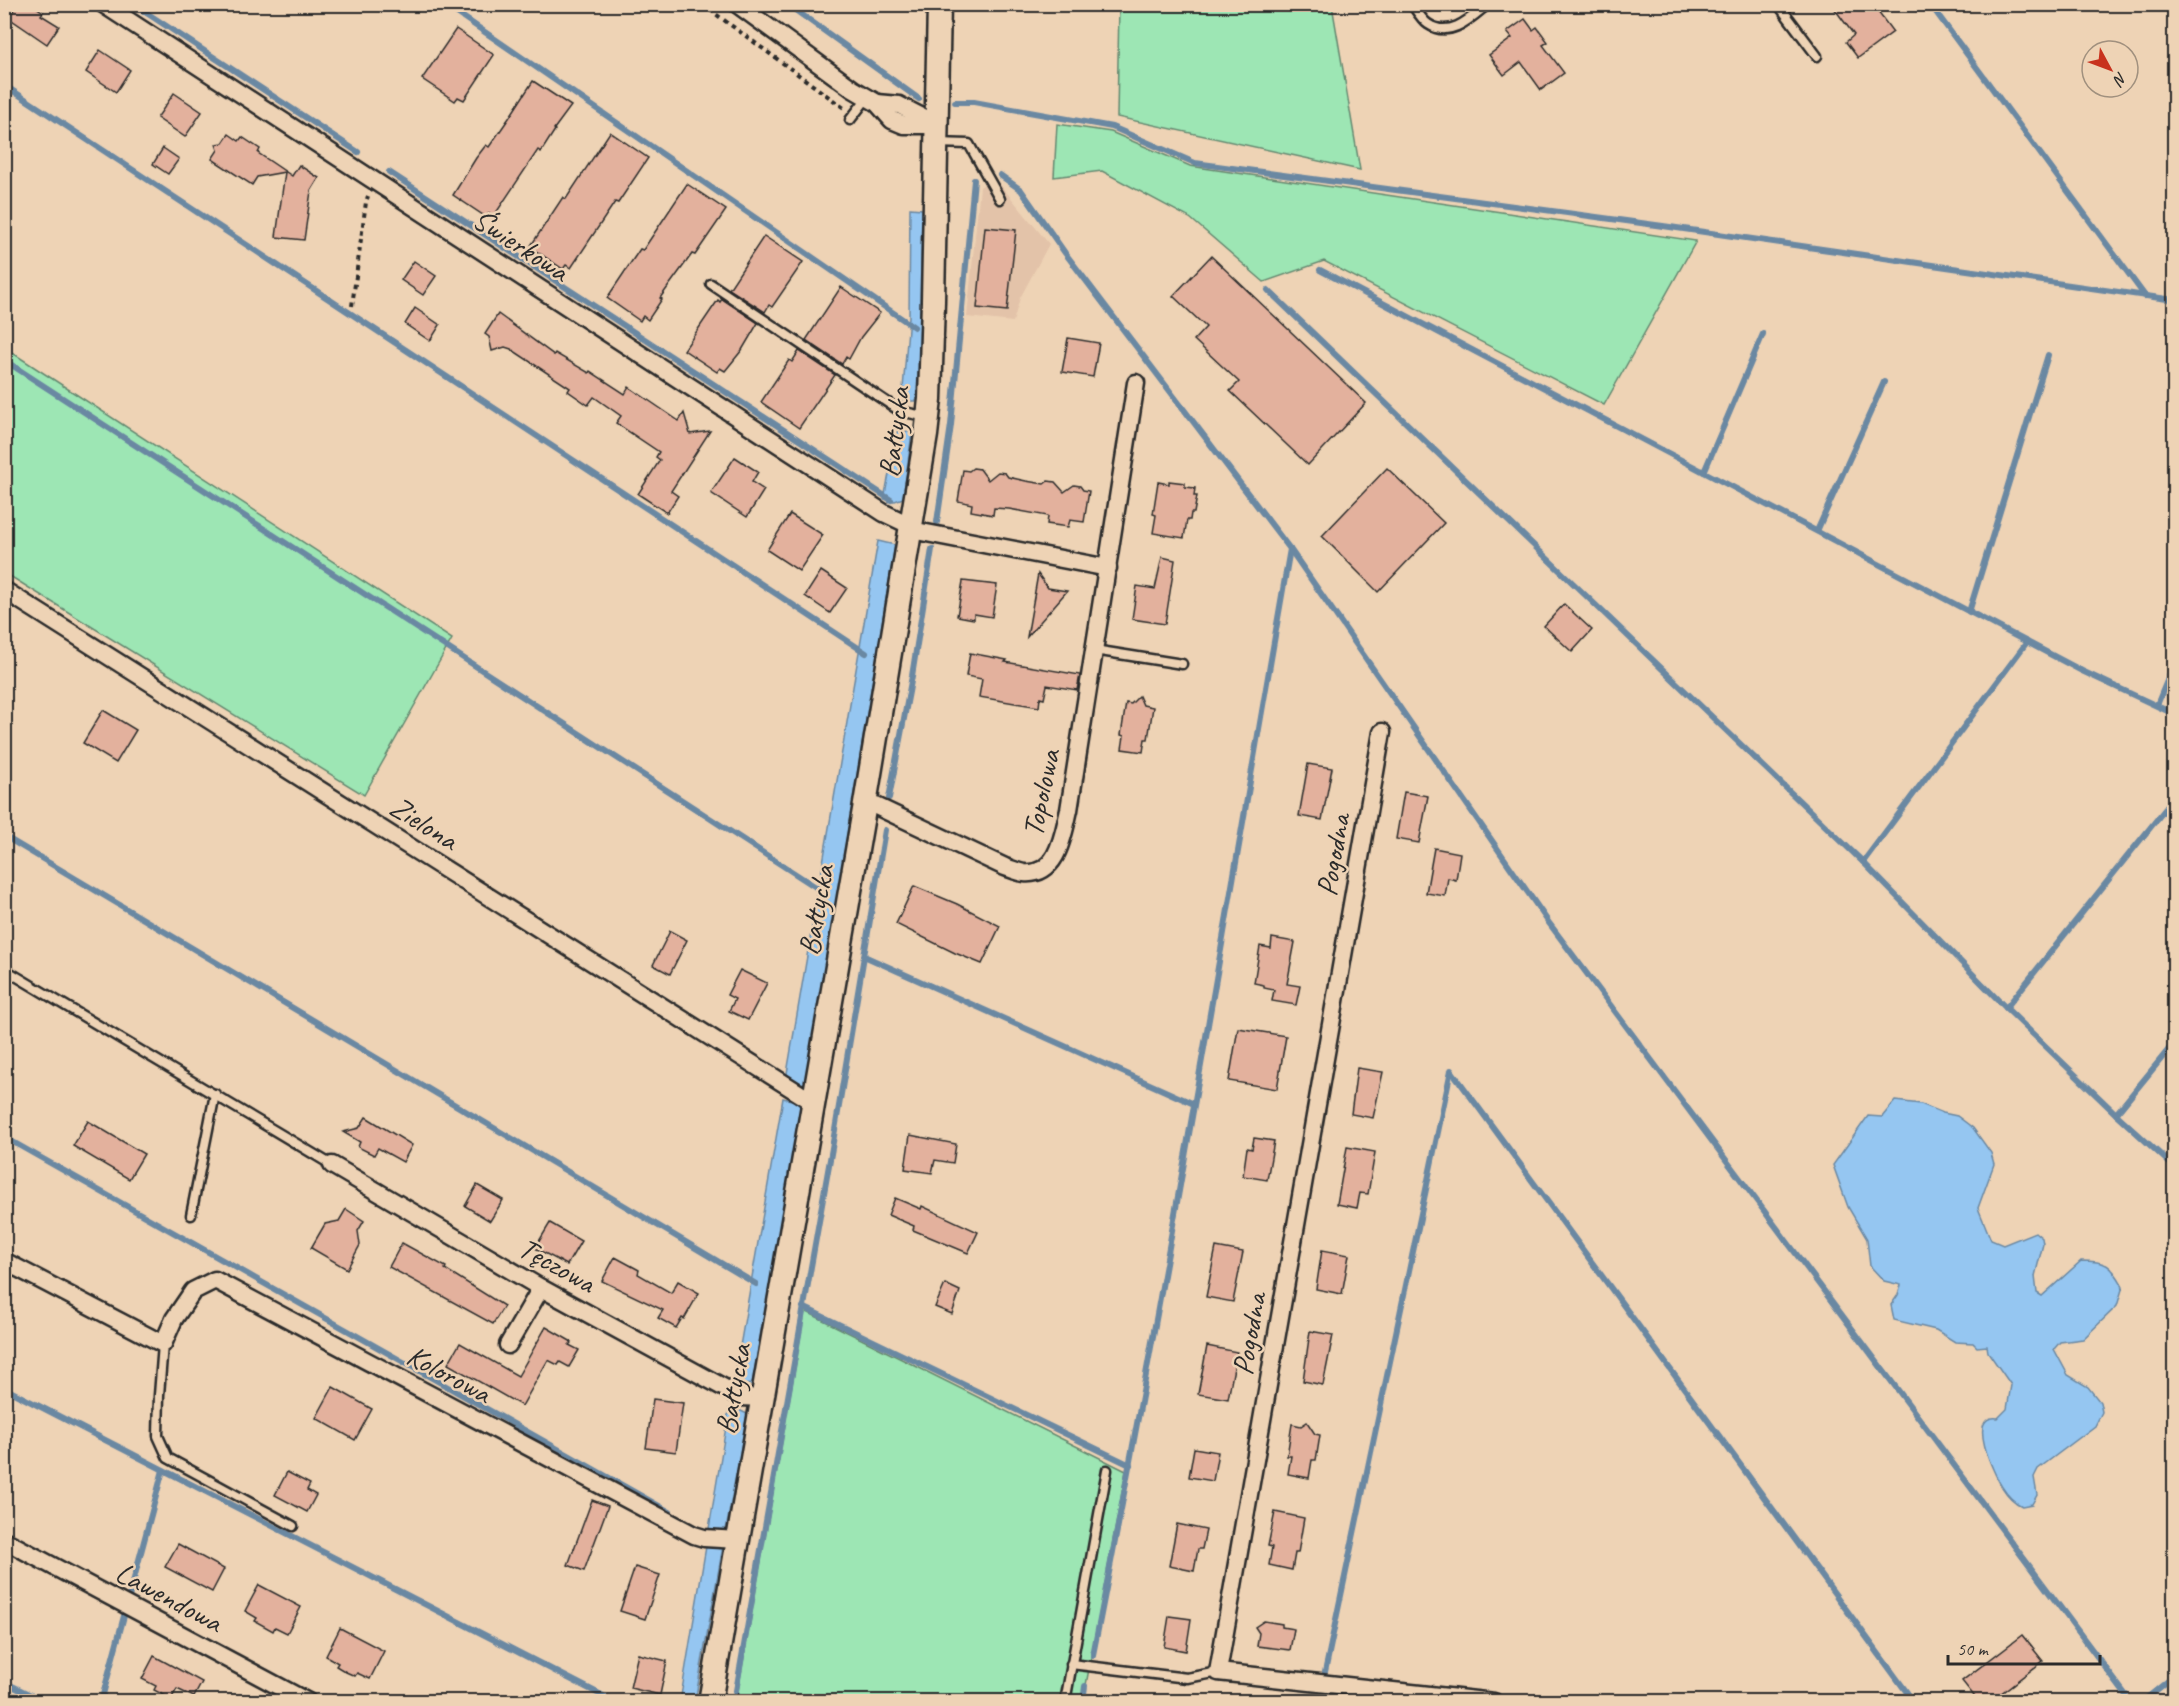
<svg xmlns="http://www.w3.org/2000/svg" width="2179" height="1706" font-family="Caveat,sans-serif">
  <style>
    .built { fill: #e3c3a9 }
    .green { fill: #9de6b4; stroke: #648870; stroke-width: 1.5 }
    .water { fill: #95c6f1; stroke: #6b88a2; stroke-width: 1.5 }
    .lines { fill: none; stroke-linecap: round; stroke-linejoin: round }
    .stream { stroke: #6b88a2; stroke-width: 6 }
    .building { fill: #e3b19d; stroke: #2b2b2b; stroke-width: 1.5 }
    .service-casing { stroke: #2b2b2b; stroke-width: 13 }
    .minor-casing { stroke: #2b2b2b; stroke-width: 21 }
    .secondary-casing { stroke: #2b2b2b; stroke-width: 27 }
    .path { stroke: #2b2b2b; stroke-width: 4; stroke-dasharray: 4.5 4.5; stroke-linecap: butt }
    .service { stroke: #eed3b5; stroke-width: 8 }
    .minor { stroke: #eed3b5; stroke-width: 16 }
    .secondary { stroke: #eed3b5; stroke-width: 22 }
    .labels { text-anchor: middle; stroke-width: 5; stroke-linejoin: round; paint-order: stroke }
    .street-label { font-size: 30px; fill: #2b2b2b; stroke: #eed3b5 }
  </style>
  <rect width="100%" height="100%" fill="#eed3b5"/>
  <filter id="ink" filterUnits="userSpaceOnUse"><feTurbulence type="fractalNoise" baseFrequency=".0167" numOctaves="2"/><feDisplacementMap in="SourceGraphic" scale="12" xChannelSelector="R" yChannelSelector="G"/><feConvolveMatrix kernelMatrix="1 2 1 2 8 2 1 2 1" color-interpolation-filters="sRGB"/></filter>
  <g filter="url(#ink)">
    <!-- built -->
    <polygon class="built" points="994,177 1049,244 1020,298 1013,322 967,317 980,187"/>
    <!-- green -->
    <g class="green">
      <polygon points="1119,5 1332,5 1360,170 1117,117"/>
      <polygon points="1057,124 1111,132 1190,166 1696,241 1604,405 1324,261 1264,282 1190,218 1102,171 1054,177"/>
      <polygon points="5,348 452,639 364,795 5,573"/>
      <polygon points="805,1311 1126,1471 1083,1701 736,1702"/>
    </g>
    <!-- water -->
    <g class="water">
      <polygon points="910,208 922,209 919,364 916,401 902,401 909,317"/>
      <polygon points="898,429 912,433 903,498 895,501 884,499"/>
      <polygon points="878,541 895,545 806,1083 797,1084 786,1079"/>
      <polygon points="783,1098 796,1101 801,1108 752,1384 744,1385 734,1381"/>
      <path d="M1895,1101L1921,1104L1943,1113L1957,1116L1973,1128L1991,1153L1994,1164L1978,1208L1991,1240L2003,1245L2035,1232L2042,1238L2043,1244L2035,1276L2037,1293L2042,1296L2081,1261C2106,1261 2111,1264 2123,1286L2117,1306L2083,1339L2060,1342L2054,1349L2068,1375L2088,1387L2100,1402L2102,1412L2095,1426L2038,1469L2034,1477L2037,1495L2032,1504L2022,1506C2013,1502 2007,1495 2002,1487C1994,1474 1965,1413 1998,1418L2007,1409L2011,1385L1988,1352L1987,1346L1977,1347L1973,1343L1955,1342L1936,1330L1894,1320L1891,1305L1898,1295L1901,1285L1884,1281L1870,1266L1867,1239L1848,1207L1833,1165L1868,1116L1882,1117Z"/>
      <polygon points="729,1409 739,1410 747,1414 695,1701 680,1702"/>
    </g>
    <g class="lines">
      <!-- stream -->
      <g class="stream">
        <polyline points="133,4 358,152"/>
        <polyline points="444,4 914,327"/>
        <polyline points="787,4 919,99"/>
        <polyline points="1930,4 2145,296"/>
        <polyline points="4,85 866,653"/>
        <polyline points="955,102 974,102 1112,127 1195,163 1663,226 2174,300"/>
        <polyline points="389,172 891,500"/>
        <polyline points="1000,175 1021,190 1065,253 1290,549 1549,923 2131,1702"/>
        <polyline points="1320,270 2027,642"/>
        <polyline points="1268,290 1863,862 2006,1008 2116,1114 2174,1167"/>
        <polyline points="4,360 825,893"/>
        <polyline points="1704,472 1763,334"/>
        <polyline points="937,522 951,425 974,180"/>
        <polyline points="1817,531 1884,382"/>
        <polyline points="1969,612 2048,355"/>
        <polyline points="2157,705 2174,664"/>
        <polyline points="889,798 912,676 932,549"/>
        <polyline points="4,836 756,1284"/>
        <polyline points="1863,862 2027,642 2082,671 2174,714"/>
        <polyline points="864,956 1194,1104"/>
        <polyline points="2006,1008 2174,798"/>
        <polyline points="2116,1114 2174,1043"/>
        <polyline points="4,1137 670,1512"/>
        <polyline points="803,1307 1130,1465"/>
        <polyline points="4,1388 615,1702"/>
        <path d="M1093,1655C1165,1288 1226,918 1290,549"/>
        <polyline points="1325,1672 1451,1070 1914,1702"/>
        <polyline points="4,1682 45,1702"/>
        <polyline points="101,1702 163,1470"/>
        <polyline points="734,1702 832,1148 885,830"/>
        <polyline points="1083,1702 1085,1686"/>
        <polyline points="1319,1702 1319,1699"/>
        <polyline points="2142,1702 2174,1676"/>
      </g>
    </g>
    <!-- building -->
    <g class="building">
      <polygon points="17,4 32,4 43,12 41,15 59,26 47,44 9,18"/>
      <polygon points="1831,4 1872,4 1893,32 1858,58 1846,42 1854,35"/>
      <polygon points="1525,19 1533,30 1537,27 1548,42 1543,45 1564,73 1541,90 1521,62 1504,75 1489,55 1512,38 1507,32"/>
      <polygon points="456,29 494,55 464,100 458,97 455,101 422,79"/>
      <polygon points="100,50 130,70 116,92 86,72"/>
      <polygon points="533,81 571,106 554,129 555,130 541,152 538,150 494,216 489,213 486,217 453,195 476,158 486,145 489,147 509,118"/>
      <polygon points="174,93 202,112 185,137 157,118"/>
      <polygon points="610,132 648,158 618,203 615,202 571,268 566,265 563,269 530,247 563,197 566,199"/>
      <polygon points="229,134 239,141 242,137 260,149 258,153 292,176 299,165 319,178 311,191 304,240 276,237 285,172 257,177 252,185 212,159 218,150 216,144 223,143"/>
      <polygon points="163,148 179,159 168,174 153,164"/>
      <polygon points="687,184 726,210 695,255 692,254 660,298 662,299 648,320 643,316 640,321 607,298 640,249 643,250"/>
      <polygon points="985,227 1016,230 1007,311 977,308"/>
      <polygon points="764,236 803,262 772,307 769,305 765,312 729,289"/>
      <polygon points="1211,256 1366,403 1308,465 1230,391 1239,382 1194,340 1206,327 1173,296"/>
      <polygon points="414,261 436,276 423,295 401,280"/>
      <polygon points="841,287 880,313 861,337 849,359 846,357 842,364 806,340"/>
      <polygon points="722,299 758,323 742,350 725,371 720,368 717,372 684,350 718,300 720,302"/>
      <polygon points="415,308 440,325 430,341 405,324"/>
      <polygon points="498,314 554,355 555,353 589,373 590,371 625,394 629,387 679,421 684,413 690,434 710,431 671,491 678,496 667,513 638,494 660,460 656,457 659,452 616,423 621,416 594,397 588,405 568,391 570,388 511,349 505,347 492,351 489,337 485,334"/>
      <polygon points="1068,338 1099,343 1093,377 1062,372"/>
      <polygon points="799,351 835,375 799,428 761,402 789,360 792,362"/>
      <polygon points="735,457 758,472 752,482 764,490 747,517 711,493"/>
      <polygon points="973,468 980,469 988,480 998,472 1005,473 1008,477 1026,481 1044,484 1048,481 1055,482 1064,492 1074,485 1080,486 1083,490 1089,491 1084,522 1070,520 1068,527 1047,524 1048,516 1009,509 994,508 993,515 971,511 972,504 958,501 963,470 969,471"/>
      <polygon points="1387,468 1444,523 1378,592 1322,536"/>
      <polygon points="1169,481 1185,483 1185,487 1195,488 1194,496 1197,496 1194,513 1191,513 1190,520 1187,520 1184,538 1153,533 1156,515 1153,514 1158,482 1169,484"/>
      <polygon points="790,514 823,535 799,571 767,550"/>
      <polygon points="1162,557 1175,560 1165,624 1132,619 1137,586 1155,589"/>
      <polygon points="821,571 847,588 830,613 805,596"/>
      <polygon points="1038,574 1048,588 1067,591 1027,637"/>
      <polygon points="963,581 997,585 992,617 974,614 974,619 957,616"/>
      <polygon points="1564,604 1592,630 1572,652 1544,626"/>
      <polygon points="970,653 1007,660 1005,662 1080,675 1077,690 1047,685 1044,699 1040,698 1039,707 979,697 982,679 966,676"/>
      <polygon points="1139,696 1143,705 1153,707 1148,739 1145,739 1143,752 1122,749 1124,736 1121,735 1126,703 1131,704"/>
      <polygon points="103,710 136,730 116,763 83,743"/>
      <polygon points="1308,764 1332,768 1322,820 1299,816"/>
      <polygon points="1404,792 1428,796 1419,843 1396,839"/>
      <polygon points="1434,848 1460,853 1456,880 1448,878 1445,896 1426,893"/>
      <polygon points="914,886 957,904 1000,926 982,964 955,953 896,924"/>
      <polygon points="670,931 687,940 670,974 653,965"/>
      <polygon points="1272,938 1295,942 1287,984 1300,986 1296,1005 1272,1001 1274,990 1264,988 1264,985 1254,983 1260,946 1271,948"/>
      <polygon points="740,970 767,983 748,1020 729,1011 735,999 727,995"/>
      <polygon points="1238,1028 1286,1036 1277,1089 1229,1081"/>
      <polygon points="1357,1068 1383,1072 1373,1118 1351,1114"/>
      <polygon points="366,1117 412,1145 403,1162 378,1148 374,1155 358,1147 360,1142 343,1132 359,1128"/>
      <polygon points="88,1121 144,1154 129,1179 73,1146"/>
      <polygon points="910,1135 956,1144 953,1163 935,1160 932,1173 905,1169"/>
      <polygon points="1254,1138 1274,1141 1267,1180 1243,1176 1247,1148 1252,1149"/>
      <polygon points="1347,1147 1375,1152 1368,1194 1360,1193 1357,1208 1337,1204"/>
      <polygon points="477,1185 503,1200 490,1221 465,1206"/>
      <polygon points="895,1198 921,1209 922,1206 978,1232 968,1253 913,1230 914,1226 888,1215"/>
      <polygon points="346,1209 364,1221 358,1231 360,1245 347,1269 311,1248 325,1224 339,1221"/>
      <polygon points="550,1223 581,1241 567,1265 535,1248"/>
      <polygon points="402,1243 446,1267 445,1269 504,1306 493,1324 389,1267"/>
      <polygon points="1216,1247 1243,1252 1233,1302 1206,1297"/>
      <polygon points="1322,1250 1349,1255 1342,1294 1316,1289"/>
      <polygon points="615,1257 639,1270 638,1274 671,1293 678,1281 699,1293 684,1319 682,1318 676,1328 658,1318 663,1310 602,1281"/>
      <polygon points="945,1284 960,1291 952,1314 935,1307"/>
      <polygon points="546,1327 572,1342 569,1345 579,1350 569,1367 560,1362 558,1365 548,1360 522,1406 448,1364 460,1343 518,1376"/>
      <polygon points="1310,1331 1333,1335 1323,1385 1303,1381"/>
      <polygon points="1207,1346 1237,1352 1228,1399 1198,1394"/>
      <polygon points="333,1387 372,1409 355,1440 316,1418"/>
      <polygon points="653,1399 683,1403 676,1452 646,1448"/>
      <polygon points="1307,1422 1315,1434 1320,1435 1316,1460 1312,1460 1309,1478 1288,1474 1291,1456 1287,1456 1292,1424 1301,1426"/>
      <polygon points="1194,1448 1218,1452 1213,1481 1189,1477"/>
      <polygon points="287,1472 310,1484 307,1490 316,1495 307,1512 275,1495"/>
      <polygon points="592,1500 608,1506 584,1571 568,1565"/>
      <polygon points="1275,1512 1304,1518 1298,1553 1295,1553 1292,1570 1269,1565 1272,1547 1268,1546"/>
      <polygon points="1177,1524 1206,1530 1202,1549 1198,1549 1194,1571 1169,1566"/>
      <polygon points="178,1544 224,1569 212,1592 165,1567"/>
      <polygon points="635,1567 660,1575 645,1619 620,1611"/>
      <polygon points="259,1585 301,1607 287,1633 275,1627 273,1631 255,1621 257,1618 245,1611"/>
      <polygon points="1169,1616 1191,1619 1186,1651 1164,1647"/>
      <polygon points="1264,1621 1282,1624 1282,1627 1294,1629 1290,1650 1257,1646 1259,1633 1255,1627"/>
      <polygon points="340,1628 384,1651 370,1679 357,1673 355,1676 346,1672 336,1666 338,1663 326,1656"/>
      <polygon points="2022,1635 2043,1661 1991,1701 1978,1701 1962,1681"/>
      <polygon points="638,1654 667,1661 660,1695 630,1688"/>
      <polygon points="154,1656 202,1682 194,1697 177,1689 171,1699 154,1690 156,1686 142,1679"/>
    </g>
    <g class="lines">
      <defs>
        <g id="service">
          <path d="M1412,4C1416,10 1422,20 1428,24C1450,39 1471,18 1488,4"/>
          <polyline points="1778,4 1817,56"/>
          <polyline points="850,120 867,98"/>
          <polyline points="936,143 969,144 1000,199"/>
          <polyline points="711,284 900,411 927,417"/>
          <polyline points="1094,650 1182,664"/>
          <polyline points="4,969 332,1165"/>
          <polyline points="191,1215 215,1094"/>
          <polyline points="163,1344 159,1395 158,1436 168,1458 293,1526"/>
          <polyline points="1071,1664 1187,1678 1218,1672"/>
          <polyline points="1065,1702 1107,1470"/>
        </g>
        <g id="minor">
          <polyline points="103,4 884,513 903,522 912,523"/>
          <polyline points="737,4 853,89 877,103 892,120 904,125 936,125"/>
          <polyline points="877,103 899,105 934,123"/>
          <polyline points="911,530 1108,568"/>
          <polyline points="4,590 813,1102"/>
          <polyline points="1382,732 1218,1672 1494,1702"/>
          <path d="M865,804L876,806L1005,867C1011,869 1018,872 1024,873C1058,876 1063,835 1069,810L1136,383"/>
          <polyline points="332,1165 541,1288 741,1397 761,1398"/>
          <polyline points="4,1261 163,1344 174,1319 193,1291 215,1280 694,1535 704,1538 738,1540"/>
          <polyline points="508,1345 541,1288"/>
          <polyline points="4,1540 308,1702"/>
        </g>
        <polyline id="secondary" points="710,1702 865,804 926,435 930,399 933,301 939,4"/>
      </defs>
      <!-- service casing -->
      <use href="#service" class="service-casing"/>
      <!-- minor casing -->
      <use href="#minor" class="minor-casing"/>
      <!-- secondary casing -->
      <use href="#secondary" class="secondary-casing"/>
      <!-- path -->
      <g class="path">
        <polyline points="702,4 844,108"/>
        <polyline points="352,306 366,202 368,196"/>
      </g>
      <!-- service -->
      <use href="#service" class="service"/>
      <!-- minor -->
      <use href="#minor" class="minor"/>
      <!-- secondary -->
      <use href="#secondary" class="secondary"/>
    </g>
  </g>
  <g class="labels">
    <!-- street labels -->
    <g class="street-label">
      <text transform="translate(521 245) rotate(33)" y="10">Świerkowa</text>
      <text transform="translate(894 432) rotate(-83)" y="10">Bałtycka</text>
      <text transform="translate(1041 793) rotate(-78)" y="10">Topolowa</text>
      <text transform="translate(424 823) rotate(32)" y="10">Zielona</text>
      <text transform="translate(1333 855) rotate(-80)" y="10">Pogodna</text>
      <text transform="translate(816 910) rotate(-80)" y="10">Bałtycka</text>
      <text transform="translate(557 1265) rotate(29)" y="10">Tęczowa</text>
      <text transform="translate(1249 1334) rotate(-80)" y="10">Pogodna</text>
      <text transform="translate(449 1374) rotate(28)" y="10">Kolorowa</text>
      <text transform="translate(733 1389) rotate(-80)" y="10">Bałtycka</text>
      <text transform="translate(169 1597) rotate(28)" y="10">Lawendowa</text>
    </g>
  </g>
  <!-- margin -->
  <rect width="2179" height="1706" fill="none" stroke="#eed3b5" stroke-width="24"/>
  <rect x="12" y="12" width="2155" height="1682" fill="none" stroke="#2b2b2b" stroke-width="2" filter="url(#ink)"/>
  <!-- north arrow -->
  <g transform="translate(2110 69) rotate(131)"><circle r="28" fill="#eed3b5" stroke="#a0907e" stroke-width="1.5"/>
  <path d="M0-4.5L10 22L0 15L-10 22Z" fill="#c8321e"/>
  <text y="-9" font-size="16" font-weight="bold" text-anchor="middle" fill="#2b2b2b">N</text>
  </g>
  <!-- scale -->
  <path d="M1948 1655v9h152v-9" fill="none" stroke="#2b2b2b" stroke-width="3"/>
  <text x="1957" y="1655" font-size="18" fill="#2b2b2b" stroke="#eed3b5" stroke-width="4.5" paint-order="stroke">50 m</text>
</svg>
